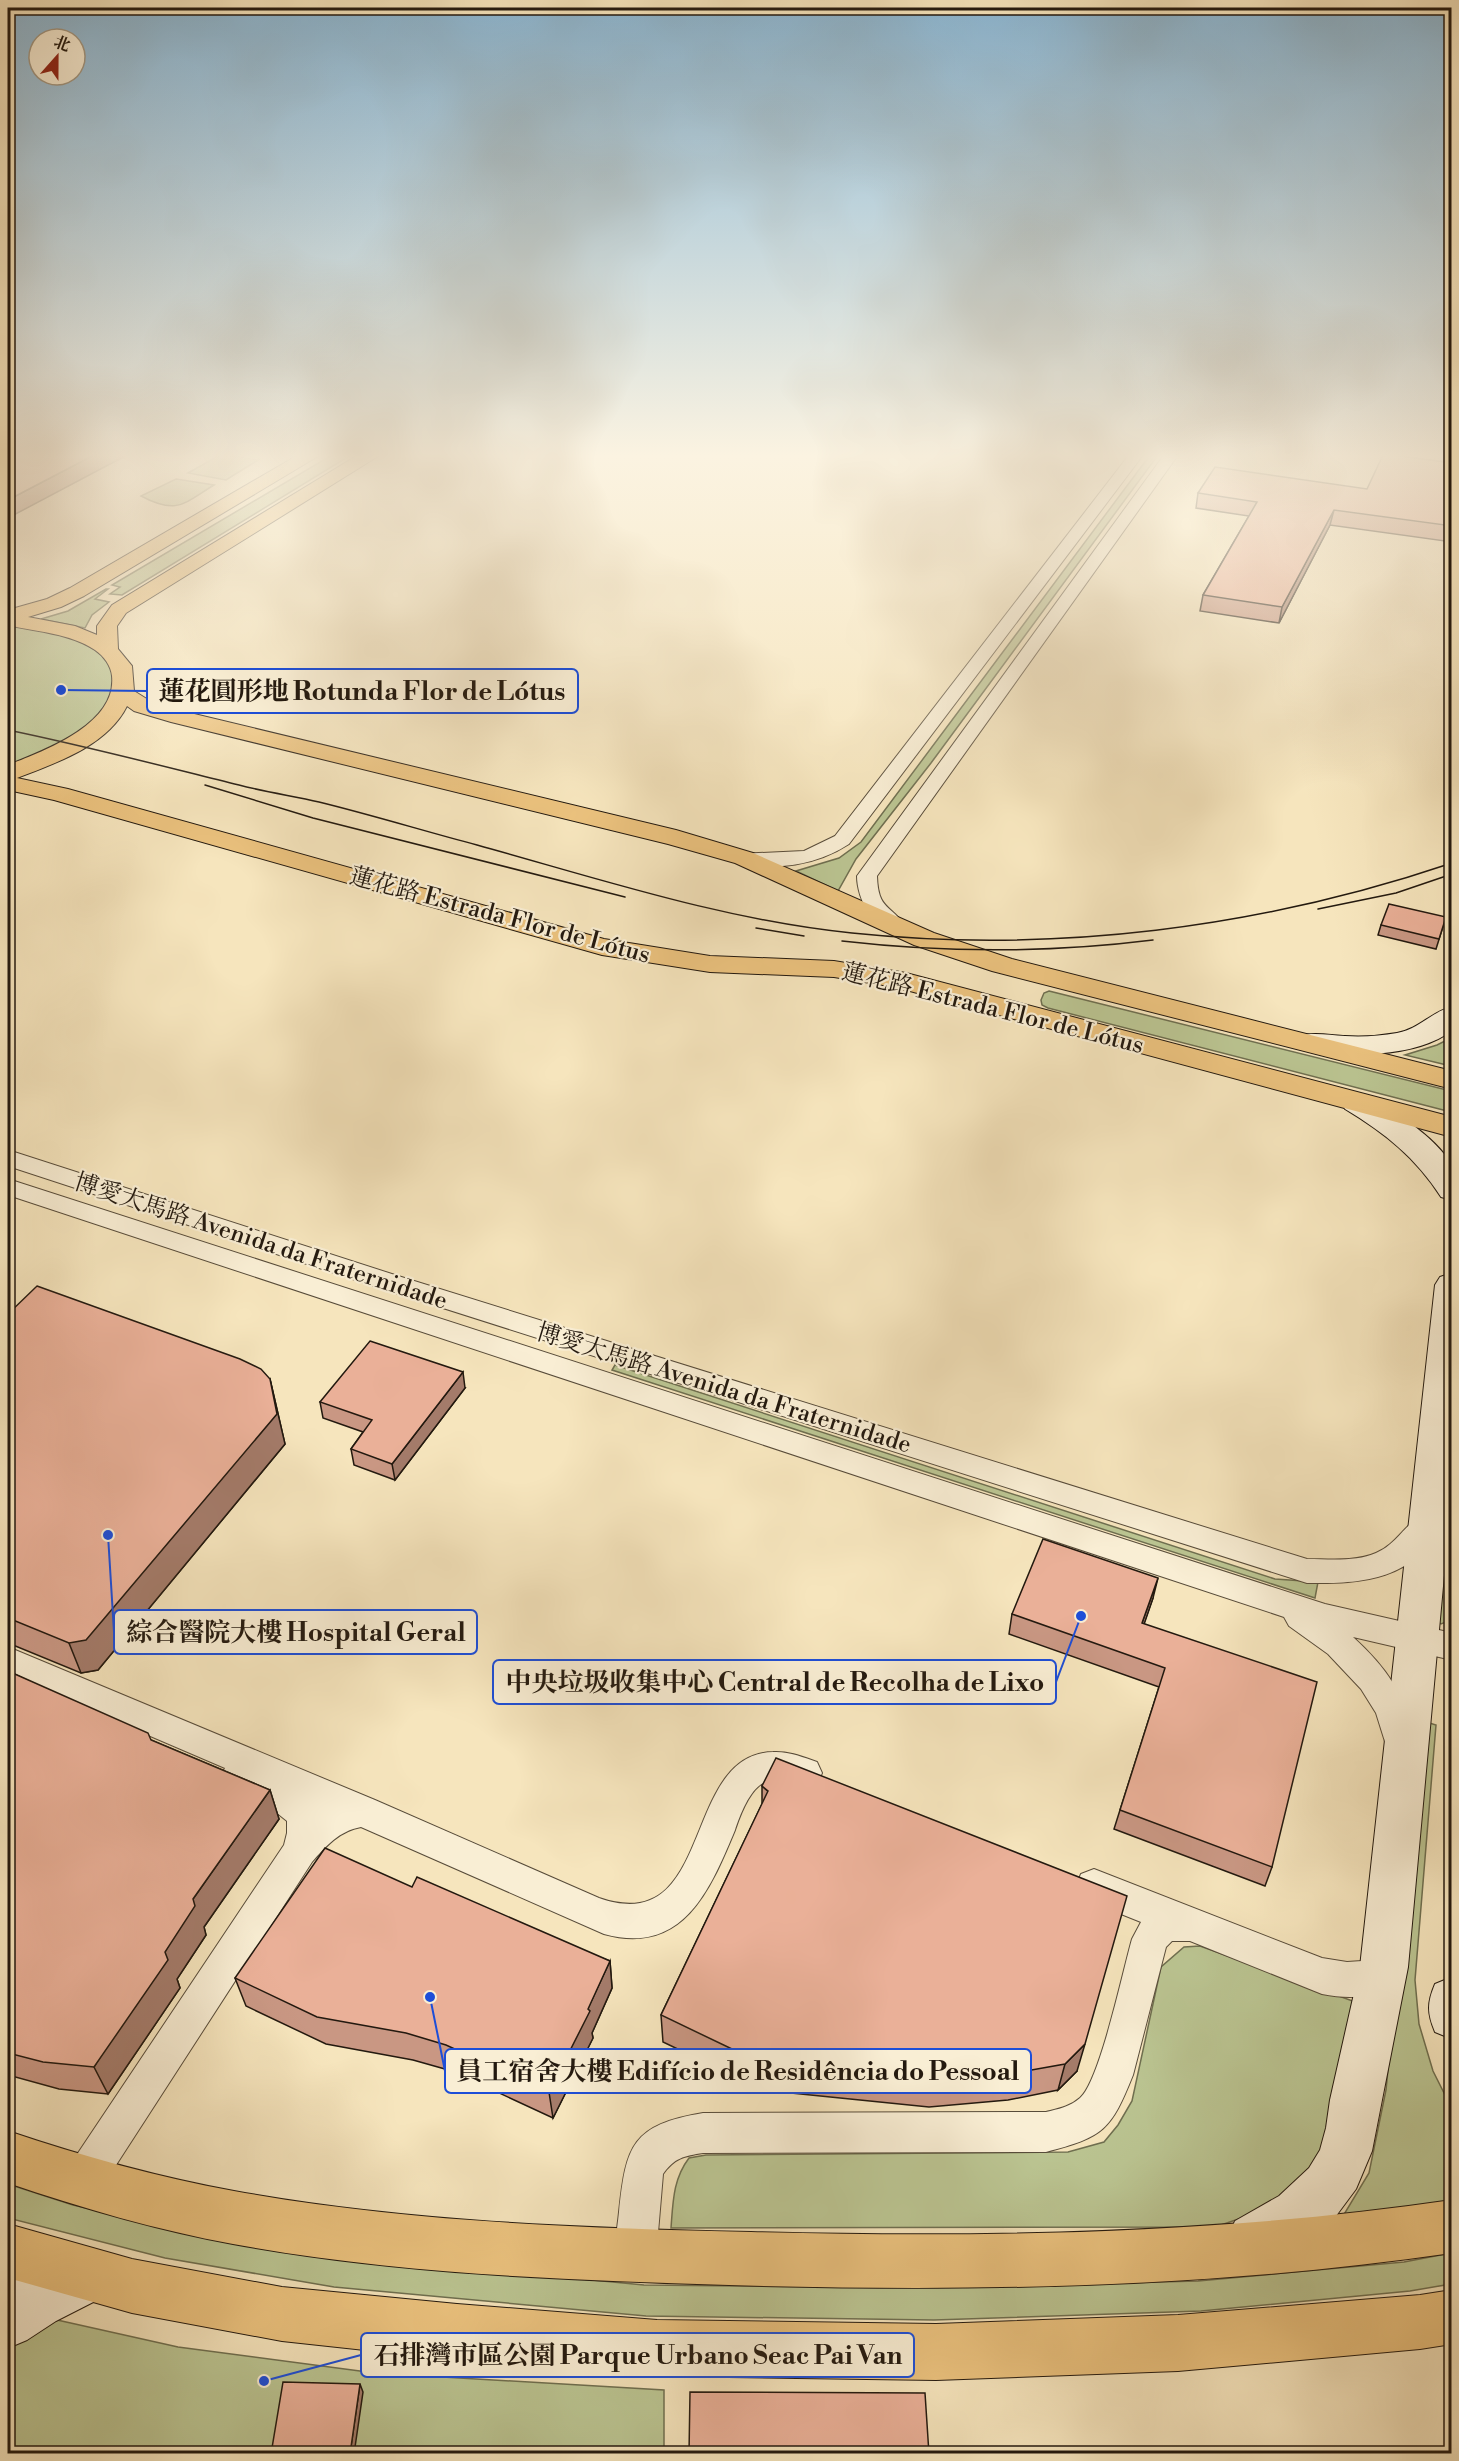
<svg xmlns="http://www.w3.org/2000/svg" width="1459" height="2461" font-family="'Libre Bodoni','Noto Serif SC',serif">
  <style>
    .green { fill: #bbc592; stroke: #6f6f50; stroke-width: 1.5 }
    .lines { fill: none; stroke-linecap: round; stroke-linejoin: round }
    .street-casing { stroke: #584c3a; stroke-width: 2 }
    .secondary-casing { stroke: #23190f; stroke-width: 2 }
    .primary-casing { stroke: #23190f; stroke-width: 2 }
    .street { fill: #f9eed4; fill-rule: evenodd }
    .secondary { fill: #f9eed4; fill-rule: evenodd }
    .primary { fill: #ebc27e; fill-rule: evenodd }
    .tram { stroke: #23190f; stroke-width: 1.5 }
    .wall { fill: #c99783; stroke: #23190f; stroke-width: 1.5 }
    .shaded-wall { fill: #a47b6a; stroke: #23190f; stroke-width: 1.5 }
    .building { fill: #eab098; stroke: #23190f; stroke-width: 1.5 }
    .labels { text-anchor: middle; stroke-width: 4.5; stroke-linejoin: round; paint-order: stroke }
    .street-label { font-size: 24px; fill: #23190f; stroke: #f9eed4 }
    .leader { fill: none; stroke: #1d4ed8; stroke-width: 2 }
    .callout-dot { fill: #1d4ed8; stroke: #f9eed4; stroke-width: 2 }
    .callout { fill: #f9eed4; stroke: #1d4ed8; stroke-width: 2 }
    .callout-label { font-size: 26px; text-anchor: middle; font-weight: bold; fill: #23190f }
  </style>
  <rect width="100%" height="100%" fill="#f6e5bd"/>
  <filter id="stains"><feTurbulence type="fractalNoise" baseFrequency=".00333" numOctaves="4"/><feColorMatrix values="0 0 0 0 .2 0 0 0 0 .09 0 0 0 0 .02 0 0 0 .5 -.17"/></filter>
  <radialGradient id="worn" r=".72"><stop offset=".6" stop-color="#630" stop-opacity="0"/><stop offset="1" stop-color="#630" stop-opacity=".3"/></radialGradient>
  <!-- green -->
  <g class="green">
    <polygon points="220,455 224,455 258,460 226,480 188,473"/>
    <polygon points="332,455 351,455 122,595 110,594 120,587 112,585"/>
    <polygon points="1150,455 1158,455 931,763 856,859 838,891 796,871 839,858 861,842"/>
    <path d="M176,479L214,485C183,504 177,515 141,496Z"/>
    <polygon points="106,589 108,589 95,599 109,602 92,615 85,628 41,619 68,611"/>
    <path d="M8,625C51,628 143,647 105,709C89,733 34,758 8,767Z"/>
    <polygon points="1049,991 1451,1091 1451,1112 1048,1008 1042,1005 1041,1000 1044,993"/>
    <polygon points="1451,1038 1451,1066 1405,1055 1437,1045"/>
    <polygon points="615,1365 1275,1579 1318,1582 1315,1598 612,1370"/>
    <polygon points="1449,1519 1452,1520 1452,1582 1446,1622 1441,1624 1434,1618"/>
    <polygon points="1423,1721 1436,1725 1415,1980 1419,2024 1433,2071 1451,2107 1451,2202 1343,2216 1369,2173 1386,2090"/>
    <path d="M1200,1946L1361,2004L1328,2149L1268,2209L1215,2227L671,2228C673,2202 673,2179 689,2158L706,2155L1068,2152L1104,2142L1118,2125L1132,2101L1161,1967L1184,1947Z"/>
    <polygon points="8,2184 73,2205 177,2229 343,2256 644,2285 936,2288 1198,2281 1404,2262 1451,2253 1451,2284 1410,2291 1201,2311 934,2320 646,2316 334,2287 165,2258 8,2218"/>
    <polygon points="8,2309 178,2347 375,2373 664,2390 664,2453 545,2454 506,2449 485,2454 8,2454"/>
  </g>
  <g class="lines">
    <defs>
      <g id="street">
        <path d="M1129,455H1143L849,844C817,865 775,872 737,862L734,858L737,854L804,851L835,836Z"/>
        <path d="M1164,455H1178L877,876C878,911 891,904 906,927L903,931C875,938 857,899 857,876Z"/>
        <path d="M8,1150L395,1275L1307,1559C1329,1559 1356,1562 1376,1553C1403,1542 1411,1507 1439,1516L1443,1524C1413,1580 1364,1584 1307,1583L377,1287L8,1166Z"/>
        <path d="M8,1179L1325,1604L1452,1633V1660L1353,1637C1387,1668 1404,1694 1416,1738L1411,1748L1399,1753L1387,1748L1376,1713L1361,1689L1328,1654L1289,1626L1284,1617L8,1195Z"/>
        <path d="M8,1647L375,1800L599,1898C716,1939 680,1754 773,1752C788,1751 803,1757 817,1762L822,1773L817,1784C813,1785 808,1788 804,1788C791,1787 777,1777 763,1783C749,1791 740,1815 735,1830C710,1890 683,1956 604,1934L361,1827C339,1831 326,1846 312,1862L96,2196L82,2202L68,2196L62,2182L68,2168L284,1845L287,1833V1821L267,1805L226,1788L221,1777L225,1768L8,1675Z"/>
        <path d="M1094,1869L1322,1958L1347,1962L1362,1961L1384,1949L1397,1954L1402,1967C1388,2000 1353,2000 1322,1994L1190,1941H1172L1166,1947L1133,2075C1111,2130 1104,2137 1046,2152L703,2153C684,2156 674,2158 663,2174L656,2256L650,2271L635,2277L620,2271C612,2251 617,2233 619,2212C626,2145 632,2125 703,2113L1046,2112C1058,2109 1070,2107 1080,2098C1100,2081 1123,1970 1132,1939L1141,1922L1081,1898L1076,1886L1081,1874Z"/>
      </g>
      <g id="secondary">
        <path d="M1452,1007V1030C1417,1059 1339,1058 1298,1048L1293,1042L1298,1036C1313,1032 1329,1035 1345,1036C1362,1037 1380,1036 1397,1033C1420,1029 1432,1011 1452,1007Z"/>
        <path d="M1356,1093C1381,1099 1438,1139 1450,1163C1455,1172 1452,1190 1452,1200L1441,1197C1416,1158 1385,1133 1345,1109L1341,1102L1345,1095Z"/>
        <polygon points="1452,1273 1452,1496 1449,1521 1408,1967 1372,2151 1356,2189 1333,2220 1296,2246 1254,2267 1235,2259 1227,2240 1235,2221 1279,2196 1309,2168 1320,2150 1326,2128 1330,2100 1360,1967 1435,1285 1440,1277"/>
        <path d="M1452,1977V2039L1435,2032C1427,2013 1427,2003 1435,1984Z"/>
        <polygon points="8,2246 27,2254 35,2274 90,2248 109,2256 117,2275 109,2294 56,2321 27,2340 8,2348"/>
      </g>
      <g id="primary">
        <path d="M298,455H320L84,596L61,607L28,617L75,626L97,635V626L112,605L358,455H380L126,613L117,626L118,649L132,666L134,691L150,701L186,712L676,830L753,853L934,933L1012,959L1452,1071V1089L992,971L914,945L735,863L668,844L171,722L134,711L127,706C107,746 56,763 17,778L68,789L604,939L710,956L834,961L906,973L1452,1117V1137L895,987L834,977L710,972L602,955L54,800L8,790V765C44,751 117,724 112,676C111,666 104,656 95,650C70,633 36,632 8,625V610L47,599L70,588Z"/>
        <path d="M8,2131C82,2156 157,2177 234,2191C404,2222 579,2228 751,2232C986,2238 1219,2234 1452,2200V2253C1212,2288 971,2292 729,2285C564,2280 396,2274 233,2244C157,2230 81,2208 8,2183Z"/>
        <polygon points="8,2224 132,2259 282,2287 457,2304 657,2320 936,2324 1178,2315 1420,2295 1452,2290 1452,2344 1420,2349 1178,2371 936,2380 657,2376 457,2360 282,2341 132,2313 8,2278"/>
      </g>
    </defs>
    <!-- street casing -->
    <use href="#street" class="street-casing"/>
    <!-- secondary casing -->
    <use href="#secondary" class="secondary-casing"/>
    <!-- primary casing -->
    <use href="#primary" class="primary-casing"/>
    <!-- street -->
    <use href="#street" class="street"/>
    <!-- secondary -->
    <use href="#secondary" class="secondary"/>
    <!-- primary -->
    <use href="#primary" class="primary"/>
    <!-- tram -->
    <g class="tram">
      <path d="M8,730C86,746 162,766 239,785C265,792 293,796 319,802C372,815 424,831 477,845C600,879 724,920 852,933C1054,954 1260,928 1452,863"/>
      <polyline points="205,785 313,818 625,897"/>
      <polyline points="1318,909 1396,893 1452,874"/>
      <polyline points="756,928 804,936"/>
      <path d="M842,941C946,953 1049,953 1153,940"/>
    </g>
  </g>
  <!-- wall -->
  <g class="wall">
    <polygon points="1452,463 1452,542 1330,525 1279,623 1200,611 1203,595 1249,516 1196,508 1198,493 1367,489"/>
    <polygon points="1446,917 1436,949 1378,935 1381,925"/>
    <polygon points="8,1314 270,1379 285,1444 98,1670 81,1673 8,1643"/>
    <polygon points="465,1388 395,1480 354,1465 351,1449 363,1432 323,1418 320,1402"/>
    <polygon points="1153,1598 1144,1623 1272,1867 1265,1886 1114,1829 1120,1810 1159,1687 1009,1634 1012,1614"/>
    <polygon points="8,1671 151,1740 270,1790 279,1819 204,1927 206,1935 177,1979 180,1988 108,2094 59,2089 8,2075"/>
    <polygon points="762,1786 1077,2071 1058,2090 1008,2100 929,2107 781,2092 732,2075 663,2042 661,2015 762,1804"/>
    <polygon points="412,1887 610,1961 612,1988 592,2033 593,2038 553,2118 452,2071 413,2060 326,2044 246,2006 235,1978"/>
  </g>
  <!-- shaded-wall -->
  <g class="shaded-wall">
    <polygon points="94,455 127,455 8,518 8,500"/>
    <polygon points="1334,510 1330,525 1279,623 1282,607"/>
    <polygon points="463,1372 465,1388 395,1480 392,1464"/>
    <polygon points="270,1379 285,1444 98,1670 81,1673 69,1643"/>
    <polygon points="1158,1578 1153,1598 1138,1642 1142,1623"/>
    <polygon points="270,1790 279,1819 204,1927 206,1935 177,1979 180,1988 108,2094 94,2067 165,1952 193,1899"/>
    <polygon points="610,1961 612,1988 592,2033 593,2038 553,2118 549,2092"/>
    <polygon points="1085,2044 1077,2071 1058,2090 1065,2064"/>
    <polygon points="360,2384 363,2392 354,2454 350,2454"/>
  </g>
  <!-- building -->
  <g class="building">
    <polygon points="8,455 94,455 8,500"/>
    <polygon points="1383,455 1393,455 1452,463 1452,526 1334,510 1282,607 1203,595 1257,502 1198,493 1215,467 1367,489"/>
    <polygon points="1389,904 1446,917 1439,939 1381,925"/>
    <polygon points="37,1286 240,1359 261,1369 270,1379 277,1414 86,1640 69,1643 8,1618 8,1314"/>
    <polygon points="370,1341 463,1372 392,1464 351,1449 372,1420 320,1402"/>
    <polygon points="1043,1539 1158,1578 1142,1623 1317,1682 1272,1867 1120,1810 1165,1668 1012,1614"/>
    <polygon points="8,1671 148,1733 151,1740 270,1790 193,1899 195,1906 165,1952 168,1960 94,2067 43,2062 8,2053"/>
    <polygon points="776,1758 1127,1896 1085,2044 1065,2064 1014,2073 934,2080 782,2066 732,2049 661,2015 768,1791 762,1786"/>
    <polygon points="325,1848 412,1887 417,1877 610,1961 588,2009 590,2011 549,2092 446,2045 406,2033 317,2017 235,1978"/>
    <polygon points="283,2382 360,2384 350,2454 271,2454"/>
    <polygon points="690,2392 925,2393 929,2454 689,2454"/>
  </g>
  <!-- sky -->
  <linearGradient id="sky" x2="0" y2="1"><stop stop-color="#8bb8d6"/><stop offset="0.57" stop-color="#fbf3e1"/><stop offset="1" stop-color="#fbf3e1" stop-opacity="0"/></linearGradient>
  <rect width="1459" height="800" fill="url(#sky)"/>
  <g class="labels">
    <!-- street labels -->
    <g class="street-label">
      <text transform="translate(500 915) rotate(15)" y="8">蓮花路 Estrada Flor de Lótus</text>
      <text transform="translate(993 1008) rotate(14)" y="8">蓮花路 Estrada Flor de Lótus</text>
      <text transform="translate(261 1241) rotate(18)" y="8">博愛大馬路 Avenida da Fraternidade</text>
      <text transform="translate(724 1388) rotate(17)" y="8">博愛大馬路 Avenida da Fraternidade</text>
    </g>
  </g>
  <!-- callouts -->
  <path class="leader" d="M61 690L147 691M108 1535L114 1632M1081 1616L1056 1682M430 1997L445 2071M264 2381L361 2355"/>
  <g class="callout-dot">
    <circle cx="61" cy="690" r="6"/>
    <circle cx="108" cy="1535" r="6"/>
    <circle cx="1081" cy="1616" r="6"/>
    <circle cx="430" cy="1997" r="6"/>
    <circle cx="264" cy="2381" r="6"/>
  </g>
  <g class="callout">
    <rect x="147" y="669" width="431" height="44" rx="6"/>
    <rect x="114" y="1610" width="363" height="44" rx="6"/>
    <rect x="493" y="1660" width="563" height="44" rx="6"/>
    <rect x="445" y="2049" width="586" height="44" rx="6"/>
    <rect x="361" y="2333" width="553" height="44" rx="6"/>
  </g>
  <g class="callout-label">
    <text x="362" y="700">蓮花圓形地 Rotunda Flor de Lótus</text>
    <text x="296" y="1641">綜合醫院大樓 Hospital Geral</text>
    <text x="775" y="1691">中央垃圾收集中心 Central de Recolha de Lixo</text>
    <text x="738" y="2080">員工宿舍大樓 Edifício de Residência do Pessoal</text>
    <text x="638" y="2364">石排灣市區公園 Parque Urbano Seac Pai Van</text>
  </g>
  <!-- margin -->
  <rect width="1459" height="2461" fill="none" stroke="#f6e5bd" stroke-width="30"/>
  <rect x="9" y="9" width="1441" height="2443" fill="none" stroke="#23190f" stroke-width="3"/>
  <rect x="15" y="15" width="1429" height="2431" fill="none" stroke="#23190f" stroke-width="1.5"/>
  <!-- north arrow -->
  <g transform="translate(57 57) rotate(21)"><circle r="28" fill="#f9eed4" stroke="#a39985" stroke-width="1.5"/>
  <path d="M0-4.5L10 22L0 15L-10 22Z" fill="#8f2418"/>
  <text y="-9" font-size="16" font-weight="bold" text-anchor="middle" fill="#23190f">北</text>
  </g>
  <rect width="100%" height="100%" filter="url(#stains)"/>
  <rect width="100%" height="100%" fill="url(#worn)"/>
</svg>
